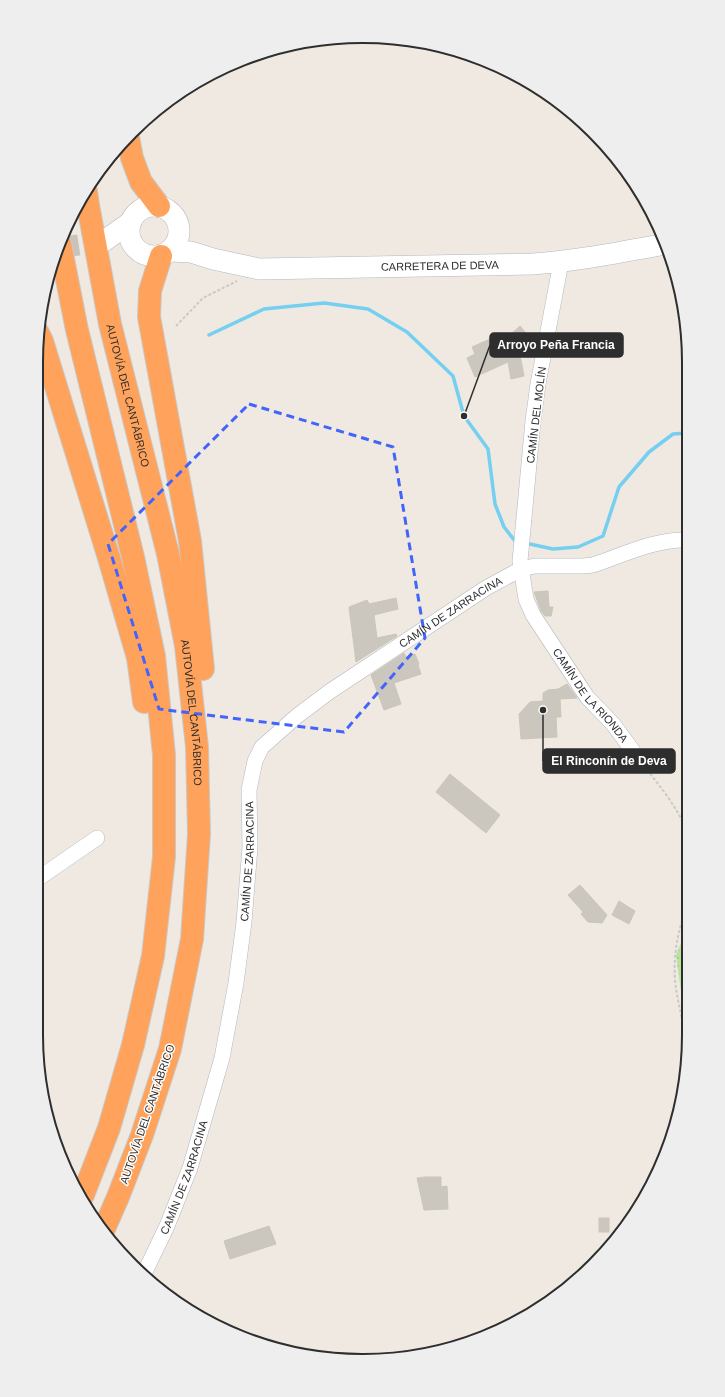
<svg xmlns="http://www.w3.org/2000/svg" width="725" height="1397" font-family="Arial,sans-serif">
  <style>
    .green { fill: url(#green-dots) }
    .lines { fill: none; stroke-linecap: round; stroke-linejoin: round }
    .stream { stroke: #75cff0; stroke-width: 3.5 }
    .building { fill: #cbc7bf; stroke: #cbc5ba }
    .secondary-tunnel { stroke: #c8c4bd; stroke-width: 21; stroke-dasharray: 21 10; stroke-linecap: butt }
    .street-casing { stroke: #b4b7c1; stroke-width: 16 }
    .secondary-casing { stroke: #b4b7c1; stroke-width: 22 }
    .highway-casing { stroke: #c9c9c9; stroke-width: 24 }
    .path { stroke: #c9c9c9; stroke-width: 2; stroke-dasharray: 3 2; stroke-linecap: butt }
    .street { stroke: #fff; stroke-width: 15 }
    .secondary { stroke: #fff; stroke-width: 21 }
    .highway { stroke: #ffa35c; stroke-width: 22 }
    .marked { fill: none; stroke: #4264fb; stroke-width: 3; stroke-dasharray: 8 5; stroke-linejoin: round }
    .labels { text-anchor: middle; stroke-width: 3; stroke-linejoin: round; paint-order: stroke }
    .street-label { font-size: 11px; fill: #2e2e2e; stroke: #fff }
    .rim { fill: none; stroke: #2e2e2e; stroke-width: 2 }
    .leader { fill: none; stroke: #2e2e2e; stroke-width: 1.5 }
    .callout-dot { fill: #2e2e2e; stroke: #fff; stroke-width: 1.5 }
    .callout { fill: #2e2e2e; stroke: #2e2e2e; stroke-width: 1.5 }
    .callout-label { font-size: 12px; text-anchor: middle; font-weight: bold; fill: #fff }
  </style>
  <defs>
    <pattern id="green-dots" width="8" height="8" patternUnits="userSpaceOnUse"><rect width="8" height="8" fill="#b6e59e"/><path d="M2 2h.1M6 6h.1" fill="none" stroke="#9dc588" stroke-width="1.8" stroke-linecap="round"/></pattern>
  </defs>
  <rect width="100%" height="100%" fill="#efe9e1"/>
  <!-- green -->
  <g class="green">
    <polygon points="688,927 688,1042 676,955"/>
    <polygon points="530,1311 507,1327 440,1348"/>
  </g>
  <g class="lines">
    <!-- stream -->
    <g class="stream">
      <polyline points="209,335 264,309 324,303 368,309 407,332 453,376 464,416 488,449 495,504 504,527 515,541 519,542"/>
      <polyline points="525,543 553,549 578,547 603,536 619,487 649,452 673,434 687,433"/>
    </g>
  </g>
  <!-- building -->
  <g class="building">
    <polygon points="520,326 531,339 519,350 524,376 511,379 508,362 475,377 467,358 475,354 472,347 490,339 495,349"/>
    <polygon points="548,591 549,607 553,607 551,616 545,616 541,611 534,592"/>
    <polygon points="396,598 398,609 374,615 377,638 396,634 397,636 356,662 349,607 367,600 369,604"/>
    <polygon points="404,653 406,657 415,654 419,664 418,665 421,674 394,683 401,704 384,710 371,675"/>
    <polygon points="567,684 577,698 560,699 561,717 556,717 557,737 521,739 519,714 530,702 543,701 543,693 548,690 558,689"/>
    <polygon points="450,774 500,815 486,833 436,792"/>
    <polygon points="580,885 607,915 602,923 588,922 581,914 583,912 568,895"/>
    <polygon points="619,901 635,911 629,924 612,915"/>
    <polygon points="425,1177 441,1177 441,1187 447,1186 448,1209 424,1210 417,1178"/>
    <rect x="599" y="1218" width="10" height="14"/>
    <polygon points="269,1226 276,1244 230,1259 224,1241"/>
  </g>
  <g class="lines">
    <!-- secondary-tunnel -->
    <polyline class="secondary-tunnel" points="58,248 104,241"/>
    <defs>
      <g id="street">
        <path id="s1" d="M561,262L538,384L533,421L520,561L526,599L533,615L587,697L613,724L633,751"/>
        <polyline points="36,880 97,838"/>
        <path id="s2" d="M143,1276L167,1226L190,1168L222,1058L236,983L244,922L250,847L249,790L255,761L262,747L297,716L329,692L486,588L521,569L535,566H583L593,565C623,555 655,539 687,540"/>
      </g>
      <g id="secondary">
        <circle cx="154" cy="231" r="25"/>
        <polyline points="104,241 131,222"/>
        <path id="s3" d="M171,251L191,252L213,259L259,269L533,264C578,261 621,252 666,244"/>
      </g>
      <g id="highway">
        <polyline points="128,137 132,158 141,182 159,206"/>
        <path id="s4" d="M86,191L88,205L110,324L168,554L186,646L197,747L199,834L192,939L170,1049L142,1135L118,1197L103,1231"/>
        <polyline points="60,244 77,330 133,557 154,656 164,755 164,857 153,956 133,1045 109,1128 83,1195"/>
        <polyline points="161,256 150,291 149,317 190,541 203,669"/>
        <polyline points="38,333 42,341 109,558 138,658 144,702"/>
      </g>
    </defs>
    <!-- street casing -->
    <use href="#street" class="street-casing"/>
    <!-- secondary casing -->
    <use href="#secondary" class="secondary-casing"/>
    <!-- highway casing -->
    <use href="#highway" class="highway-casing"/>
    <!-- path -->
    <g class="path">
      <polyline points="176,326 203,298 237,281"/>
      <path d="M641,762C658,784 678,807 688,834"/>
      <path d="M685,1077C684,1060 686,1042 683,1025C681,1013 678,1001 676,989C672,961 677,930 688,905"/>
    </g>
    <!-- street -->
    <use href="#street" class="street"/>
    <!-- secondary -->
    <use href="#secondary" class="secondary"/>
    <!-- highway -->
    <use href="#highway" class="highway"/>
  </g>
  <!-- marked area -->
  <path class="marked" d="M249,404L393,447L425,638L344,732L159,709L108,544Z"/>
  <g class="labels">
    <!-- street labels -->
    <g class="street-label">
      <text dy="4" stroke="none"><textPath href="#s3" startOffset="271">CARRETERA DE DEVA</textPath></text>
      <text dy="4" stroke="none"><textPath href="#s4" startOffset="209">AUTOVÍA DEL CANTÁBRICO</textPath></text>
      <text transform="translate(536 415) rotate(-83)" y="4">CAMÍN DEL MOLÍN</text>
      <text dy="4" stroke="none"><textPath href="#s2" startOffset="780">CAMÍN DE ZARRACINA</textPath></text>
      <text dy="4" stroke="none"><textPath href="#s1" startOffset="457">CAMÍN DE LA RIONDA</textPath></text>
      <text dy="4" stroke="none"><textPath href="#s4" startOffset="533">AUTOVÍA DEL CANTÁBRICO</textPath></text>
      <text dy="4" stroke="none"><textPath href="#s2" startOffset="431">CAMÍN DE ZARRACINA</textPath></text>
      <text transform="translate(147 1114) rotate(-71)" y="4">AUTOVÍA DEL CANTÁBRICO</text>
      <text dy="4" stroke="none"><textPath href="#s2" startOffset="107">CAMÍN DE ZARRACINA</textPath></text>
    </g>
  </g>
  <!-- crop -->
  <path d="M0 0H725V1397H0ZM362 43H363A319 319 0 0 1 682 362V1035A319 319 0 0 1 363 1354H362A319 319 0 0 1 43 1035V362A319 319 0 0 1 362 43Z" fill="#eee" fill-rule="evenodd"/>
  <path class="rim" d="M362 43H363A319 319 0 0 1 682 362V1035A319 319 0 0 1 363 1354H362A319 319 0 0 1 43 1035V362A319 319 0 0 1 362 43Z"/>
  <!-- callouts -->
  <path class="leader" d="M464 416L490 345M543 710L543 761"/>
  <g class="callout-dot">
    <circle cx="464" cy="416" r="4"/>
    <circle cx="543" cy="710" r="4"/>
  </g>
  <g class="callout">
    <rect x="490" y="333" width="133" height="24" rx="4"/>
    <rect x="543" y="749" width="132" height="24" rx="4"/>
  </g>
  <g class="callout-label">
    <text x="556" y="349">Arroyo Peña Francia</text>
    <text x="609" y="765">El Rinconín de Deva</text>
  </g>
</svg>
